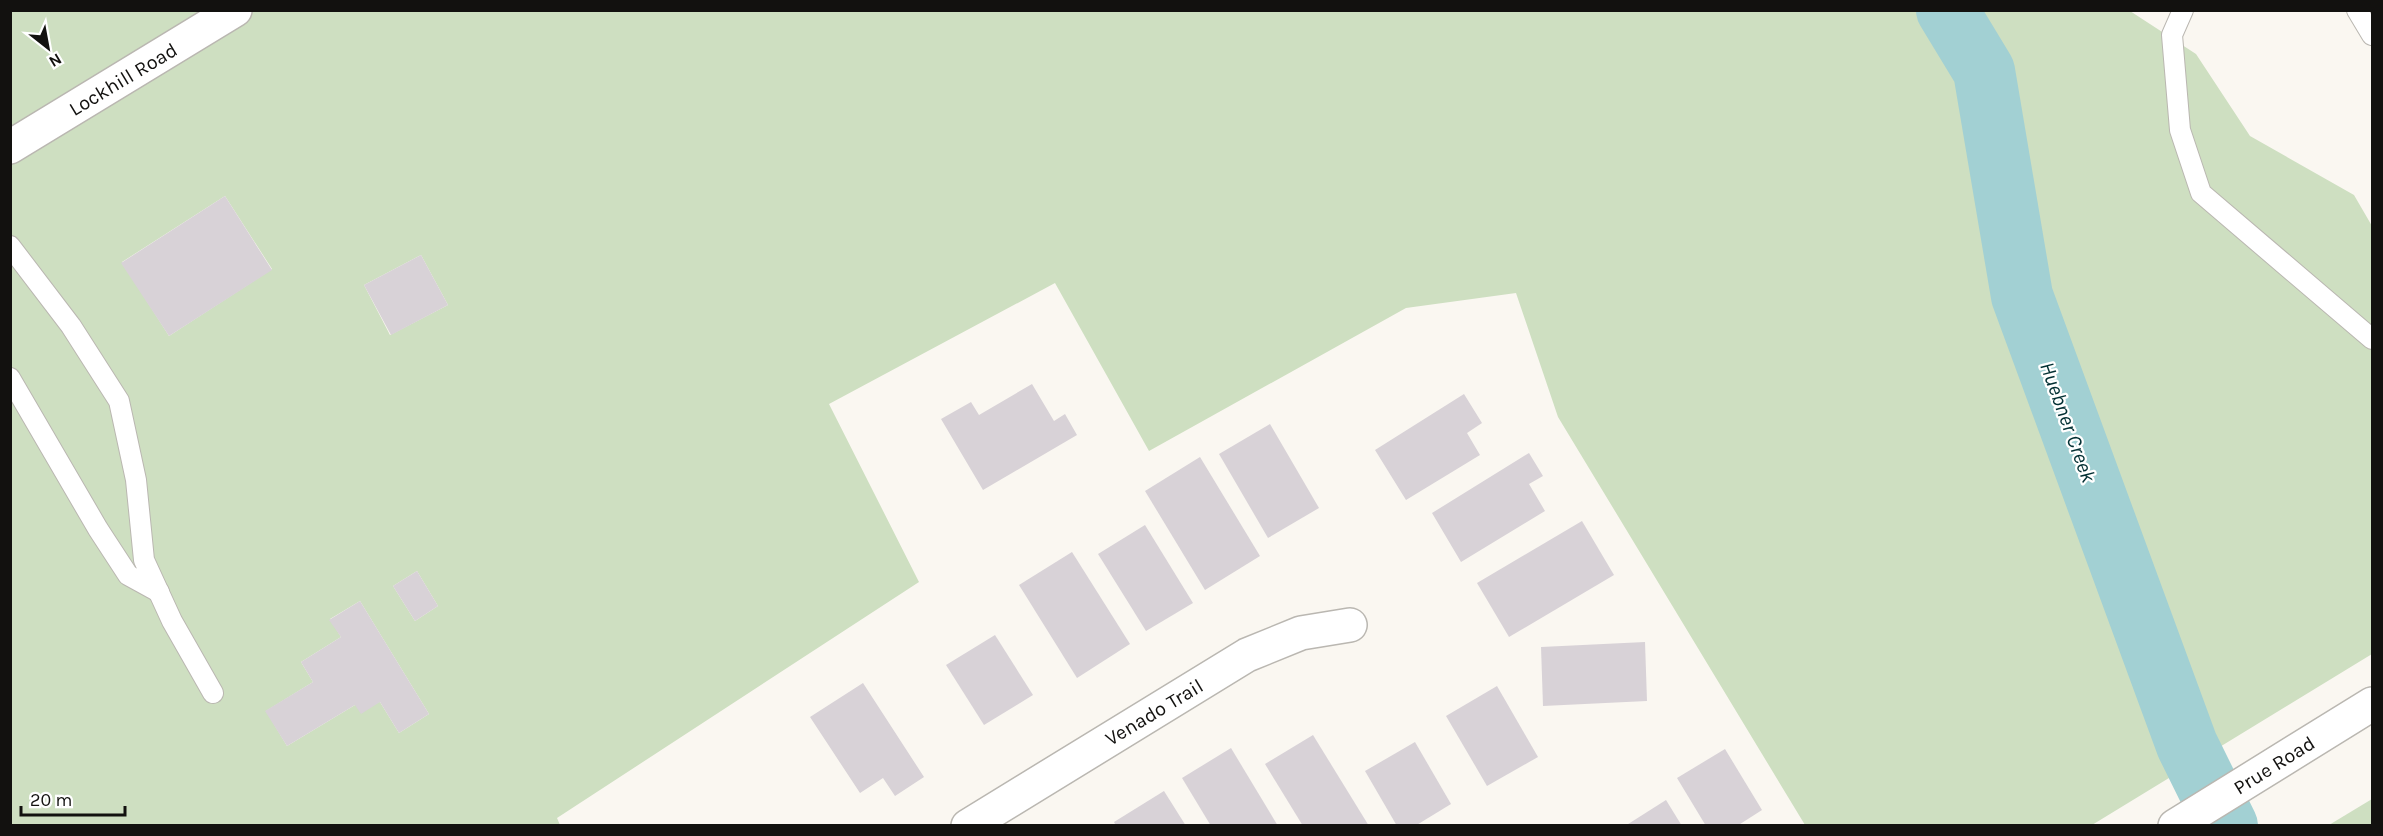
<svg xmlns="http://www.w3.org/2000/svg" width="2383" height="836" font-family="Karla,sans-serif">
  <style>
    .green { fill: #cedfc1; fill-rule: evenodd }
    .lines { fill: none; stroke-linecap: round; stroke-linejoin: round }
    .river { stroke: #a2d0d3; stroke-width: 62 }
    .building { fill: #d8d2d7 }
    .lane-casing { stroke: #bab7b1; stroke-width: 22 }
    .street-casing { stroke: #bab7b1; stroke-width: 36 }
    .secondary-casing { stroke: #bab7b1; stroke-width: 36 }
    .lane { stroke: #fff; stroke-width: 20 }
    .street { stroke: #fff; stroke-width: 33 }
    .secondary { stroke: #fff; stroke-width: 33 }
    .labels { text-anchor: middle; stroke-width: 4.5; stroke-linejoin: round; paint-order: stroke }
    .street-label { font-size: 20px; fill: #12110f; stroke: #fff }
    .water-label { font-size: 21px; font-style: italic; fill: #023033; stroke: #fff }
  </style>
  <rect width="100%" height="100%" fill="#faf7f1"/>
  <!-- green -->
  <g class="green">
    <path d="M10,11H2130L2196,54L2250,136L2354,195L2372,226V654L2092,825H1805L1558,417L1516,293L1406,308L1149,451L1055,283L829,404L919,582L557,818L560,825H11ZM225,196L272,269L169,336L122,262ZM421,255L448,305L390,335L364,285ZM417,571L438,606L415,621L393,586ZM360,601L429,714L399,733L380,702L355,705L287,746L266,711L313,682L301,662L341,637L330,619Z"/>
    <polygon points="2372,799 2372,825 2329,825"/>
  </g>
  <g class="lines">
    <!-- river -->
    <polyline class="river" points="1947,10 1984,71 2022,296 2187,745 2227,826"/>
  </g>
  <!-- building -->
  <g class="building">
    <polygon points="225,196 272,270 169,336 121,263"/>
    <polygon points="421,255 448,305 391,335 364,285"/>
    <polygon points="1032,384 1054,421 1065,414 1077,435 983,490 941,419 971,402 979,415"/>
    <polygon points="1464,394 1482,423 1467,433 1480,455 1406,500 1375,450"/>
    <polygon points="1270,424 1319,508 1268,538 1219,454"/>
    <polygon points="1529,453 1543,476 1529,484 1545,511 1461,562 1432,513"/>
    <polygon points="1200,457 1260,556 1205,590 1145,491"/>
    <polygon points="1582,521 1614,575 1509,637 1477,583"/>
    <polygon points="1145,525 1193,603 1146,631 1098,554"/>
    <polygon points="1072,552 1130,644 1077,678 1019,585"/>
    <polygon points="417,571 438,606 415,621 393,586"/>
    <polygon points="360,601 429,714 399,733 380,702 361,714 355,705 287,746 265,711 313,682 301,662 341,637 329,620"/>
    <polygon points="995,635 1033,695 984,725 946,665"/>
    <polygon points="1645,642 1647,701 1543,706 1541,647"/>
    <polygon points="863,683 924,777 895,796 883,778 860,793 810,717"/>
    <polygon points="1497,686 1538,757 1487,786 1446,716"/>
    <polygon points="1313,735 1369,826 1303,826 1265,764"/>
    <polygon points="1415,742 1451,804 1415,826 1397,826 1365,771"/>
    <polygon points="1231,748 1278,826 1211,826 1182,778"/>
    <polygon points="1725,749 1762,810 1737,826 1706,826 1677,778"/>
    <polygon points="1164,791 1186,826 1116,826 1114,822"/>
    <polygon points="1666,800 1682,826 1625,826"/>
  </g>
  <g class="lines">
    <defs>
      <g id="lane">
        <polyline points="2183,10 2172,35 2180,130 2201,193 2372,339"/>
        <polyline points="2357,10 2372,35"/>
        <polyline points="10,246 71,326 119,401 136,480 144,560 172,621 213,693"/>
        <polyline points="10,378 98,529 128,575 159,592"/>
      </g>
      <g id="street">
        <polyline points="10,147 235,10"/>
        <polyline points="968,826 1247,655 1301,633 1350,625"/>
      </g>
      <polyline id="secondary" points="2175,826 2372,704"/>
    </defs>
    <!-- lane casing -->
    <use href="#lane" class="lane-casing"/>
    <!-- street casing -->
    <use href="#street" class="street-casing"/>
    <!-- secondary casing -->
    <use href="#secondary" class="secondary-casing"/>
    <!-- lane -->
    <use href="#lane" class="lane"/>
    <!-- street -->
    <use href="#street" class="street"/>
    <!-- secondary -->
    <use href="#secondary" class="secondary"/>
  </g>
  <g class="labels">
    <!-- street labels -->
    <g class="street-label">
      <text transform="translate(123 79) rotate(-31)" y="7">Lockhill Road</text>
      <text transform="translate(1154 712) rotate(-31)" y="7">Venado Trail</text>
      <text transform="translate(2274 765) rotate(-32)" y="7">Prue Road</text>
    </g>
    <!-- water labels -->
    <g class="water-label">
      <text transform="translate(2068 422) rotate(70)" y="7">Huebner Creek</text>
    </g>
  </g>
  <!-- border -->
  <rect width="2383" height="836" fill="none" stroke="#12110f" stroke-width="24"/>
  <!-- north arrow -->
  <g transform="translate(48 48) rotate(149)" stroke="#ffffff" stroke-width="4.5" paint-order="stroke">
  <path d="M0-4.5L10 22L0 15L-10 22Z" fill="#12110f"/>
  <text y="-9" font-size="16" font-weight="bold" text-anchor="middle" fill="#12110f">N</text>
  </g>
  <!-- scale -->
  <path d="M21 806v9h104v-9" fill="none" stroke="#12110f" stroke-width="3"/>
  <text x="30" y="806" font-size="18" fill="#12110f" stroke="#ffffff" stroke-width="4.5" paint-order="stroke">20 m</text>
</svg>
